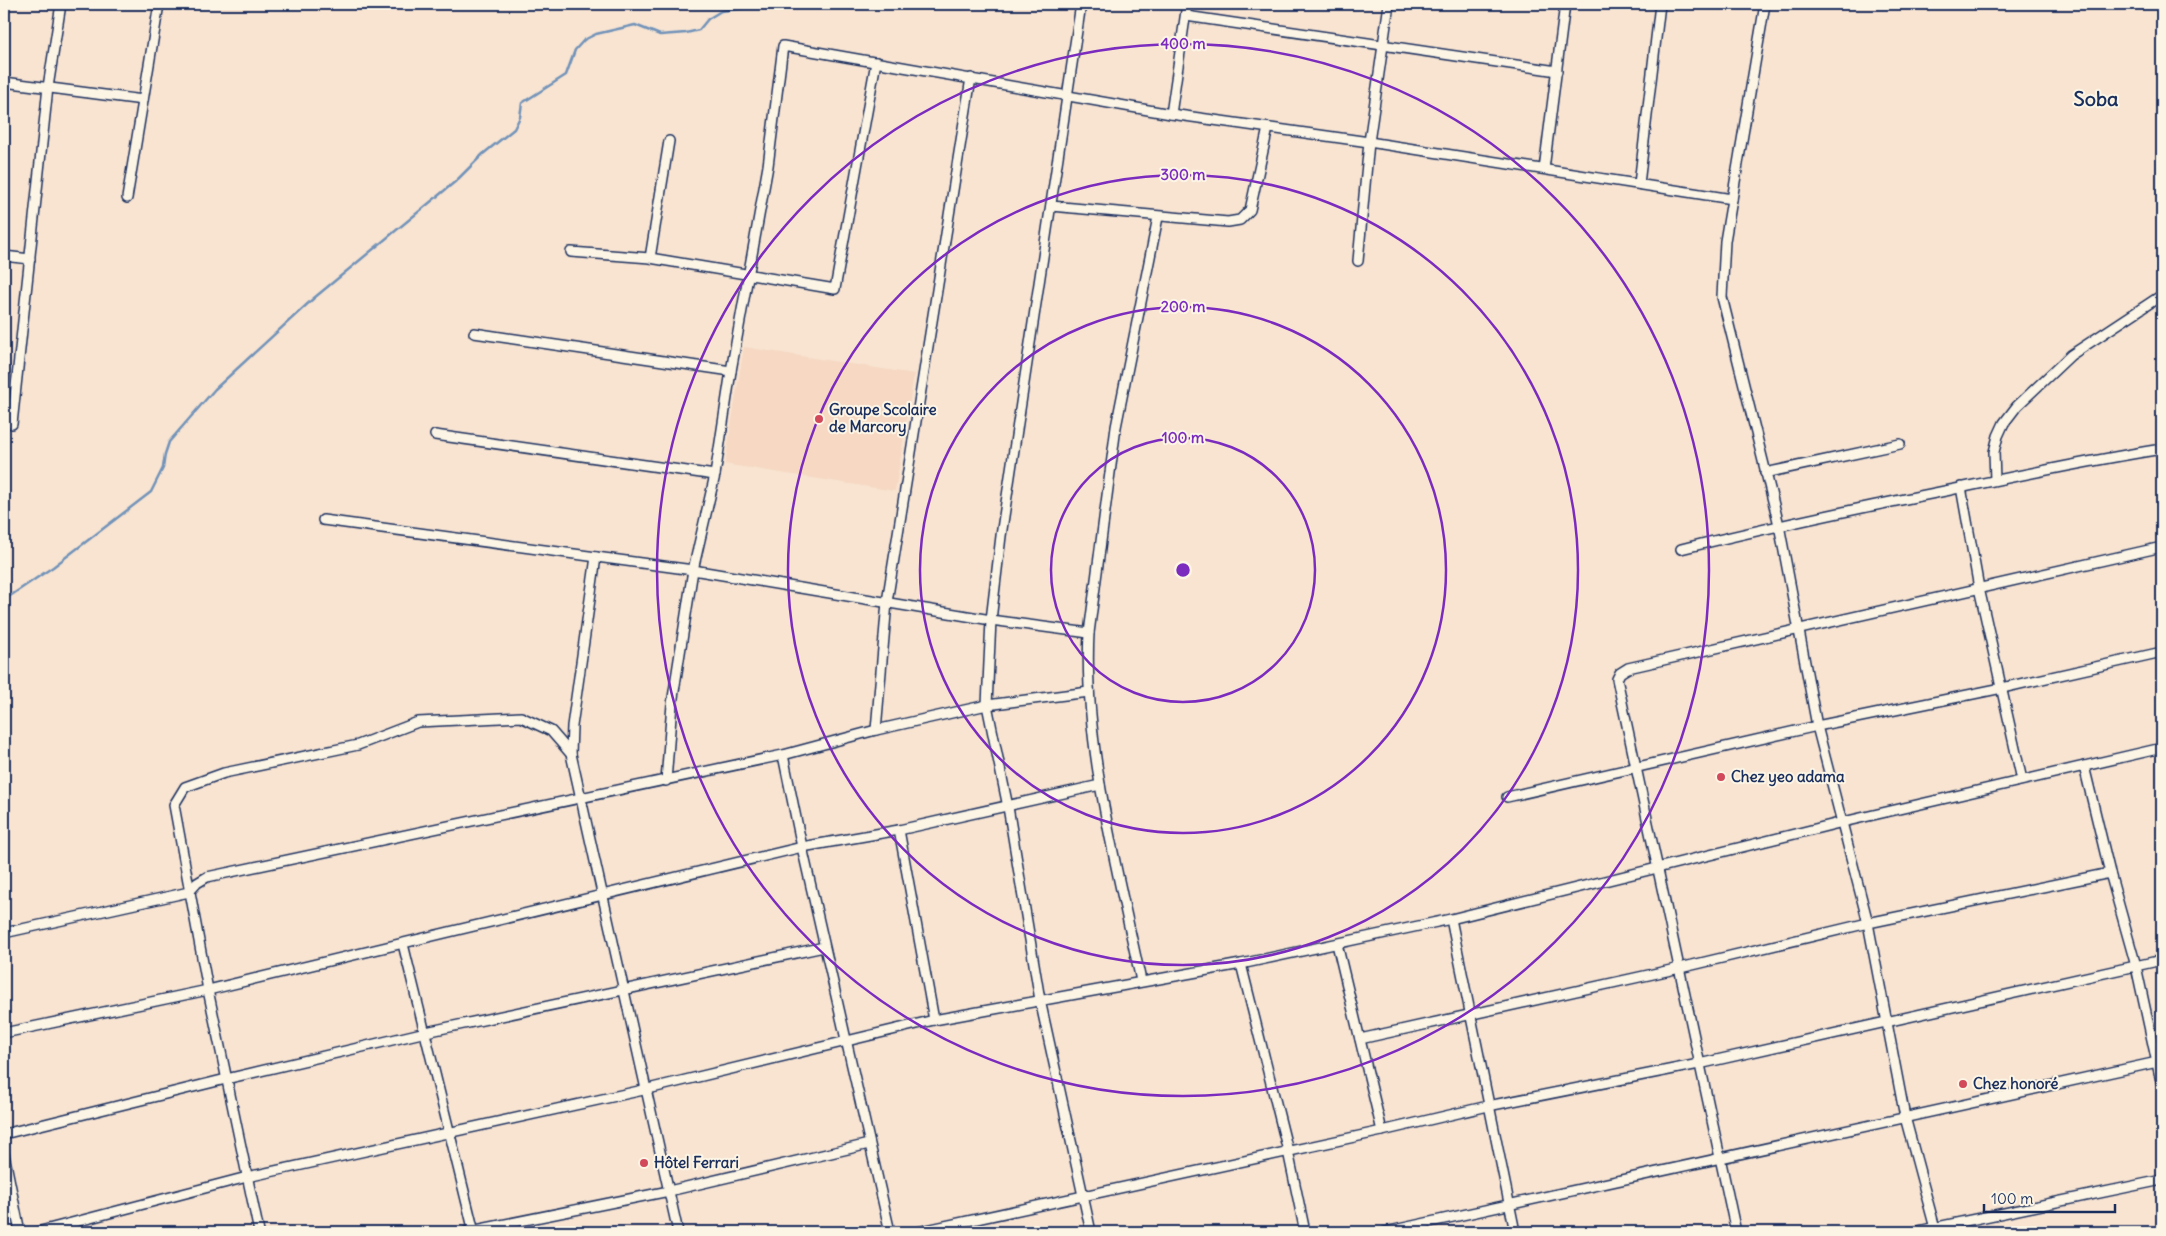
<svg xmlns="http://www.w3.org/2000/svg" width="2166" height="1236" font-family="Delius,sans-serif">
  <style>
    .built { fill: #f6d8c3 }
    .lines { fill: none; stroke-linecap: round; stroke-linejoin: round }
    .stream { stroke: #7192b9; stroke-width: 2.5 }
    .minor-casing { stroke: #1b2f5e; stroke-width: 12 }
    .minor { stroke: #fcf5e5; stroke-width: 9 }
    .ring { fill: none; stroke: #7b2cbf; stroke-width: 2.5 }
    .poi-dot { fill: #d1495b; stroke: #fcf5e5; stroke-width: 2 }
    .labels { text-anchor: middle; stroke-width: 4; stroke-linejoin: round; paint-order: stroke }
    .poi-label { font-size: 15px; font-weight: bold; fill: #1b2f5e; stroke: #fcf5e5; text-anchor: start }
    .district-label { font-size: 20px; font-weight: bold; fill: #1b2f5e; stroke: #fcf5e5 }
    .centre { fill: #7b2cbf; stroke: #fcf5e5; stroke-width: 2.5 }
    .ring-label { font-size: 15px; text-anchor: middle; font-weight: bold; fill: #7b2cbf; stroke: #fcf5e5; stroke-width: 4; stroke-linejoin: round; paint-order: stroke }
  </style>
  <rect width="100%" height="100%" fill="#f8e4d1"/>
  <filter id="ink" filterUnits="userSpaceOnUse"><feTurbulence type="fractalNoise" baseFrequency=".02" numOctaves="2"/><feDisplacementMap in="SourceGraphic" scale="10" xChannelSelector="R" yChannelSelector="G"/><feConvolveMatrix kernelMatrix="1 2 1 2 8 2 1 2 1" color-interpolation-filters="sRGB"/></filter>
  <g filter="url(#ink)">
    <!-- built -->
    <polygon class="built" points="744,347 914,374 895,491 725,464"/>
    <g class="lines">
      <!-- stream -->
      <polyline class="stream" points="4,600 53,567 151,492 163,468 165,454 169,442 215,389 314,298 456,181 483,154 514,129 520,117 522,103 566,75 575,50 584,40 596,34 635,25 660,35 686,33 699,30 708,19 721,11 746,8 755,4"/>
      <defs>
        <g id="minor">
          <polyline points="1081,4 1001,536 991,620 987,705 1008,807 1040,1000 1091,1232"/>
          <polyline points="1765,4 1725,241 1722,297 1779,525 1817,726 1868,923 1905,1117 1936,1232"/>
          <polyline points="1186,16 1557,71"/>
          <polyline points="4,82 143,100"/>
          <polyline points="1171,114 1187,4"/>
          <polyline points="1544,169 1565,4"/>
          <polyline points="1639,184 1660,4"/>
          <polyline points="127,198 159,4"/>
          <polyline points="1051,206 1228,222 1240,220 1250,210 1268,128"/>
          <polyline points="571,252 650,258 835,289 876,62"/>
          <polyline points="4,256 30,259"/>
          <polyline points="650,258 669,141"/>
          <polyline points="1358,261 1369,142 1389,4"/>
          <polyline points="474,333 731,371"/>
          <polyline points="12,424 48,87 61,4"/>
          <polyline points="435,435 715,475"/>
          <polyline points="1765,473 1900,444"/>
          <polyline points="1995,480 1994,452 1998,436 2004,423 2017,406 2071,355 2162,295"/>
          <polyline points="1961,487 1979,588 2022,780"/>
          <polyline points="323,520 693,570 991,620 1089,633"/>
          <path d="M1681,549C1770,527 1860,508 1950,490C2021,475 2091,460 2162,449"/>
          <polyline points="596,557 572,726 571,754 678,1232"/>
          <polyline points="876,730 887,602 971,78"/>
          <polyline points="783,755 802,847 890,1232"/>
          <polyline points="2084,766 2110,873 2136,966 2162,1086"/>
          <polyline points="666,781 672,704 693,570 715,475 731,371 768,166 783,46 1171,114 1369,142 1732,199"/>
          <polyline points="1507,797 1817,726 2002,688 2162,652"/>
          <polyline points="899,830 934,1020"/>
          <polyline points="1451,919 1515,1232"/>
          <polyline points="4,933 189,892 197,883 207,877 783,755 876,730 987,705 1089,692"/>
          <polyline points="403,944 474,1232"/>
          <polyline points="1337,944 1382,1131"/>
          <polyline points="1241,964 1288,1151 1305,1232"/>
          <path d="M1141,981C1118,871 1083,745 1089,633L1116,427L1158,217"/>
          <polyline points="4,1033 208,990 802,847 899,830 1100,785"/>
          <polyline points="1360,1039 1680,968 1868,923 2110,873"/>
          <polyline points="4,1134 226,1079 426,1032 824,947"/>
          <polyline points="4,1154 20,1232"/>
          <polyline points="37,1232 247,1177 648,1089 934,1020 1241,964 1451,919 1843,822 2162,748"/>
          <polyline points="259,1232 208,990 174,805 185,787 224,773 358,745 418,722 521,717 551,731 571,754"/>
          <polyline points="466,1232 669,1191 869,1144"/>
          <polyline points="917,1232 1382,1131 1488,1106 1699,1064 2162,960"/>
          <polyline points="1385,1232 2162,1061"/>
          <polyline points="1736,1232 1617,679 1620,673 1628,668 2162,547"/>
          <polyline points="1913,1232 2162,1180"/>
        </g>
      </defs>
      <!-- minor casing -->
      <use href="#minor" class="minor-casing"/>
      <!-- minor -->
      <use href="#minor" class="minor"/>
    </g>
  </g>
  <!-- distance rings -->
  <g class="ring">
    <circle cx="1183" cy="570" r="132"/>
    <circle cx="1183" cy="570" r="263"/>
    <circle cx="1183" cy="570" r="395"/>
    <circle cx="1183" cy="570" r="526"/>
  </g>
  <!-- markers -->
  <g class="poi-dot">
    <circle cx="819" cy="419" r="5"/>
    <circle cx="1721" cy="777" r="5"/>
    <circle cx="1963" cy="1084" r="5"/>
    <circle cx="644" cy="1163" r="5"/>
  </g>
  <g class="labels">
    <!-- poi labels -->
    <g class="poi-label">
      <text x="829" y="415">Groupe Scolaire<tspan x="829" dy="17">de Marcory</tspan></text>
      <text x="1731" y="782">Chez yeo adama</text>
      <text x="1973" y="1089">Chez honoré</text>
      <text x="654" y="1168">Hôtel Ferrari</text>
    </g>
    <!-- district labels -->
    <g class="district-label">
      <text x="2096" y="106">Soba</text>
    </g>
  </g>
  <circle cx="1183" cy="570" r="8" class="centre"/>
  <g class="ring-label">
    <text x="1183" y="49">400 m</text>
    <text x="1183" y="180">300 m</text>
    <text x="1183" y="312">200 m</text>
    <text x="1183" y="443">100 m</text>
  </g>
  <!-- margin -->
  <rect width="2166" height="1236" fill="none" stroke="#fcf5e5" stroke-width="20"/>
  <rect x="10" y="10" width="2146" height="1216" fill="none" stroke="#1b2f5e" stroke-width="2" filter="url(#ink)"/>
  <!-- scale -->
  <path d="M1984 1204v8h131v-8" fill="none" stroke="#1b2f5e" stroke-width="2.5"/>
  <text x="1991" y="1204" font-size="15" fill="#1b2f5e" stroke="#fcf5e5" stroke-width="4" paint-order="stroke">100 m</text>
</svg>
